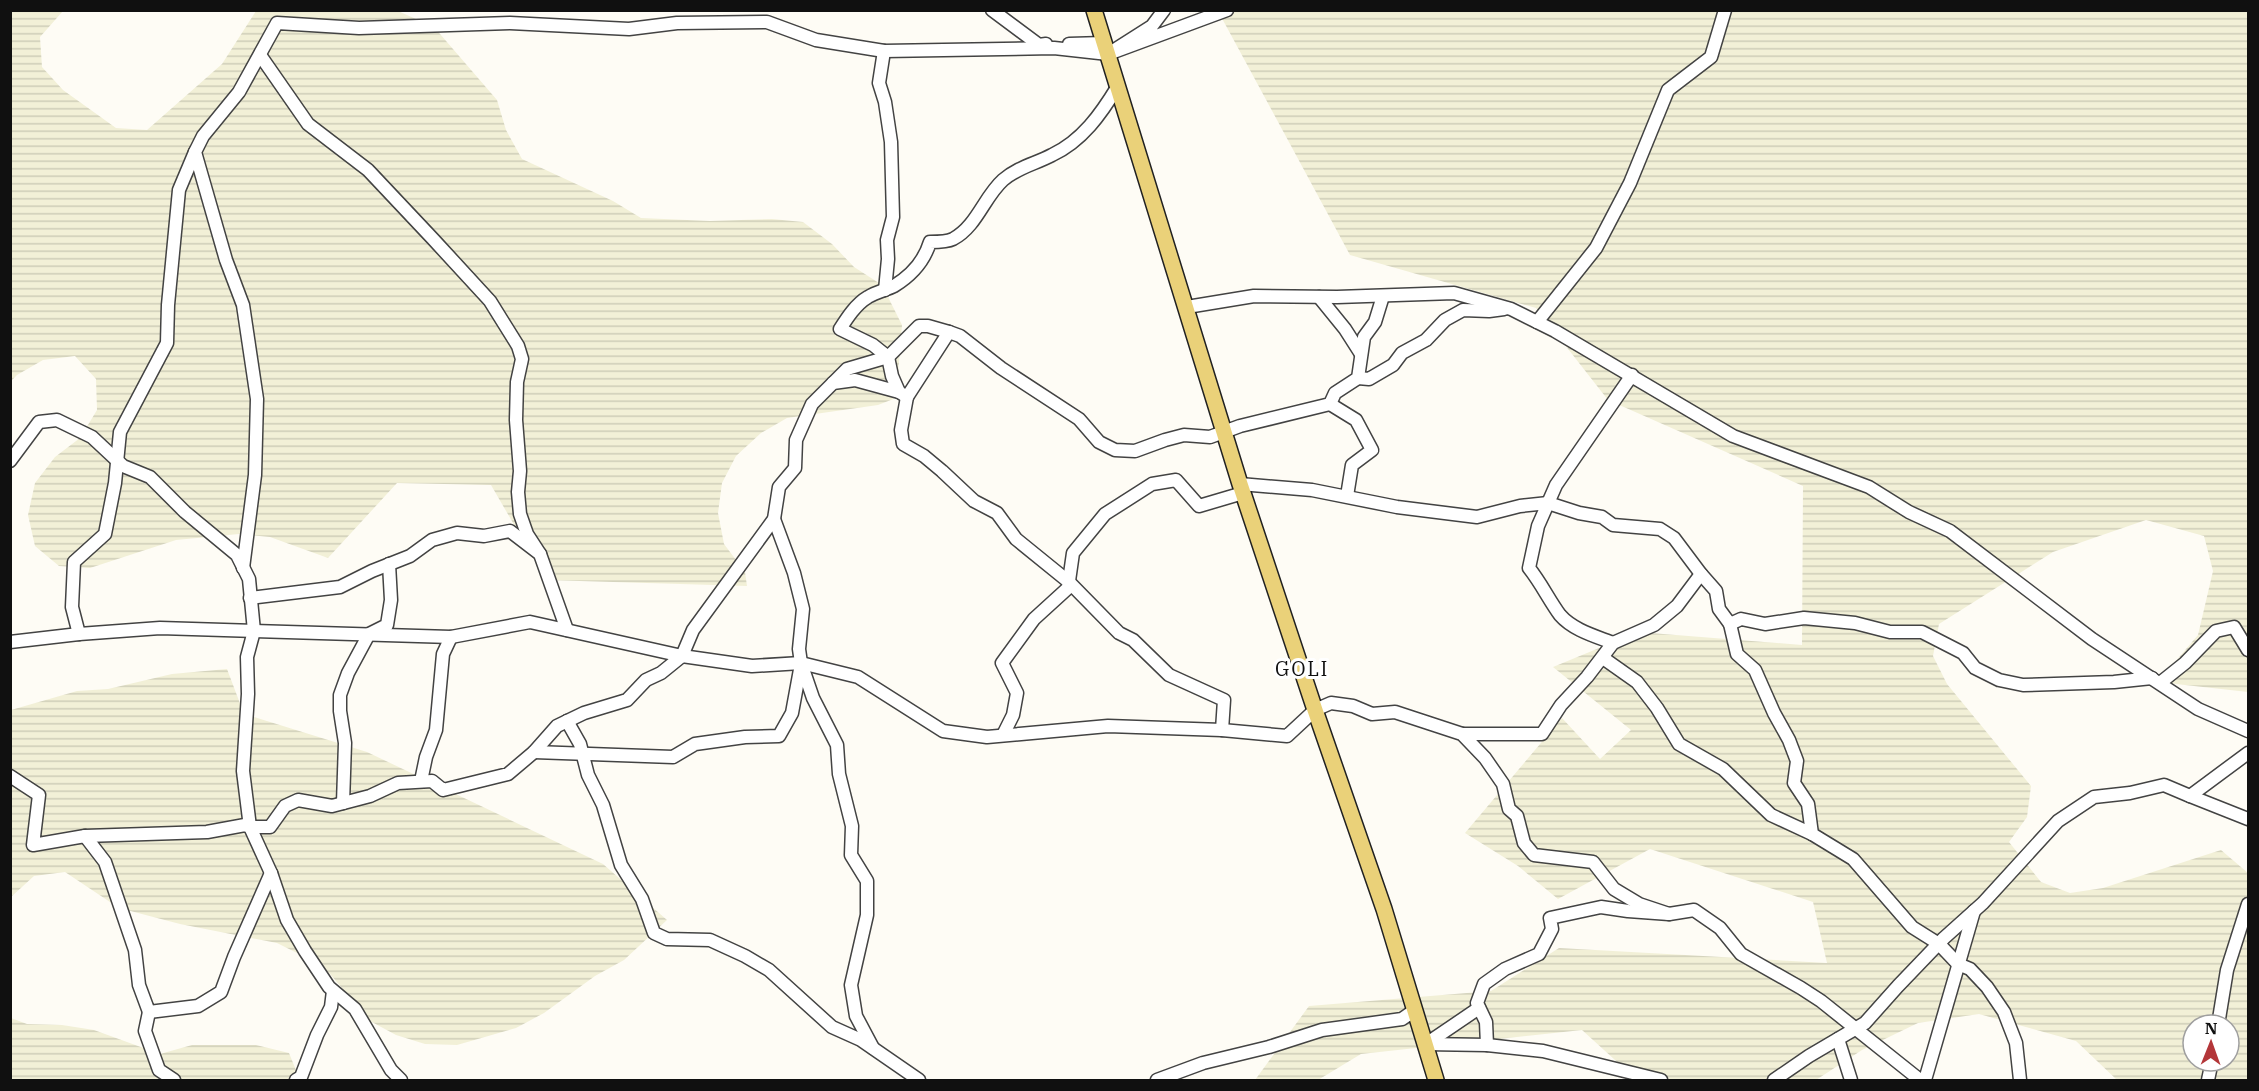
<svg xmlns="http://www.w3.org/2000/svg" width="2259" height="1091" font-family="'IBM Plex Serif',serif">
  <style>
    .farmland { fill: url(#farmland-rules); fill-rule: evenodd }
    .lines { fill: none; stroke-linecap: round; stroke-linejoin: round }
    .minor-casing { stroke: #434343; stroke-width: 15 }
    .major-casing { stroke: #212121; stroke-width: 18 }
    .minor { stroke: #fff; stroke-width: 12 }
    .major { stroke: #ead179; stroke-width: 15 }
    .labels { text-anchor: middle; stroke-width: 6; stroke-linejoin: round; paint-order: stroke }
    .quarter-label { font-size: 20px; letter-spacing: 1.5px; fill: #101010; stroke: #fff }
  </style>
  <defs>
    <pattern id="farmland-rules" width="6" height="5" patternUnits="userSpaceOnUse" patternTransform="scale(1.5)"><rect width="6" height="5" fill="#f2f0d7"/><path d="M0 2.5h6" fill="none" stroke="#cecdb8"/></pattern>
  </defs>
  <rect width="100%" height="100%" fill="#fefcf5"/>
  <!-- farmland -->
  <g class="farmland">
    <polygon points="11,11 63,11 40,37 42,67 63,90 116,128 147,130 222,64 256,11 398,11 434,27 497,100 506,130 522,159 613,201 641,218 710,221 772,219 803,222 832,244 854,267 882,285 902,325 896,398 878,405 787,418 761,433 736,456 722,483 718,513 724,544 745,572 747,586 546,580 491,485 397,483 328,558 270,537 239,534 176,540 90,568 59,566 35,546 28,515 35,483 55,457 80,438 97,410 96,379 75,356 43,360 17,375 11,381"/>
    <path d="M1218,11H2248V692L2158,682L2198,635L2213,571L2204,536L2146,520L2053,552L1939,624L1933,656L1947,684L2031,786L2027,817L2009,842L2041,882L2070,893L2103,888L2221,850L2248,873V1080H2117L2076,1041L1979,1014L1918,1023L1862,1050L1816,1080H1637L1582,1030L1361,1054L1318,1080H1255L1309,1006L1491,991L1559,948L1827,963L1813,902L1650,849L1558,899L1518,866L1465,833L1562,718L1600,759L1631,730L1553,667L1638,632L1802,645L1803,486L1608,400L1536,308L1350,255ZM2193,1025H2229V1061H2193Z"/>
    <polygon points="227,669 244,714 367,752 603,864 667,920 624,960 595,976 544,1013 516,1028 457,1045 425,1044 396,1035 370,1021 330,974 303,956 277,943 180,924 119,908 65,872 34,876 11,897 11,710 77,691 108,689 172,674"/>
    <polygon points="11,1018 27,1024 62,1025 94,1030 160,1054 192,1045 256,1045 289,1053 300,1080 11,1080"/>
  </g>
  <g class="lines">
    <defs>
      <g id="minor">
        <polyline points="992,10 1039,45 1046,44"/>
        <polyline points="1164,10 1152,26 1108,54 1227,10"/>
        <polyline points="1069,44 1104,43"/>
        <polyline points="884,51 879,83 885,102 891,142 893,217 887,240 888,259 885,290"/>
        <polyline points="260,55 308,124 368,170 433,239 490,301 518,346 522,359 517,382 516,420 520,471 518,492 520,514 527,534 540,554"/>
        <polyline points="1319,297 1345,329 1361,354"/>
        <polyline points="1187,307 1254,296 1337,297 1454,293 1511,309 1555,331 1733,436 1869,487 1909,512 1950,531 2092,639 2198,709 2248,731"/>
        <polyline points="1537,322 1596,248 1630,183 1668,90 1711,57 1725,10"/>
        <polyline points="1358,378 1369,379 1393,365 1402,353 1426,340 1445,320 1463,310 1489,311 1504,309"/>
        <polyline points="833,383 847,369 888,357 919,326 928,326 949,332"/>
        <path d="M899,392L892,376L888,357L873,345L840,329C847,318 856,304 868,297C876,292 886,290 894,286C912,275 924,262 930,242C937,242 947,242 953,239C977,226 984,197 1003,180C1018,167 1035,164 1052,155C1082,141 1101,114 1118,86"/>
        <polyline points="907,397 901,430 903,444 924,456 942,471 974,501 997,513 1016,539 1069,582 1119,633 1133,640 1169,675 1224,700 1222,730"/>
        <polyline points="1330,404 1356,420 1372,450 1352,465 1347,496"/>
        <polyline points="10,461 39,422 57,420 92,437 123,466 150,477 185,512 237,555 249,579 254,631 247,657 248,694 243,771 250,827 271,873 287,920 305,951 329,987 355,1009 391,1070 401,1080"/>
        <polyline points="1240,484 1312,490 1397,507 1477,517 1520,506 1548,503 1579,513 1602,517 1613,525 1660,529 1674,538 1701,574 1716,591 1719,609 1730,624 1741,619 1765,624 1804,618 1855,623 1890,632 1922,632 1963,653 1975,668 1999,680 2023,685 2114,682 2152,678"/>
        <polyline points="774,519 794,573 803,609 799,649 801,663 813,698 837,745 839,774 852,826 851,855 867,881 867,915 851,985 856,1016 873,1048"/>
        <polyline points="243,568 255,475 257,399 243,305 226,260 195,152 203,136 239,92 277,23 359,28 510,23 629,29 677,23 767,22 816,40 884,51 1054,48 1108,54"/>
        <polyline points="250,598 340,587 372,571 410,556 432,540 457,533 484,536 510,531 540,554 567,630"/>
        <polyline points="1730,624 1737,654 1755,670 1774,713 1789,740 1797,761 1794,783 1808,804 1812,834 1853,859 1912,927 1939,944 1958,964 1970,969 1987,987 2004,1012 2016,1043 2020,1080"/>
        <polyline points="79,634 72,607 74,562 105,534 115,483 120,432 167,343 168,305 179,190 195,152"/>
        <polyline points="10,642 79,634 160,628 451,637 530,622 682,656 752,666 801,663 858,677 943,731 987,737 1108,726 1222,730 1287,736 1315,710 1331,703 1353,706 1372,714 1395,712 1462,734 1485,758 1503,784 1509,809 1517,816 1524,843 1534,855 1593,862 1614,889 1639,904 1669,914"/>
        <path d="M1613,643C1595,636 1573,630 1560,615C1549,600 1541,583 1529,568L1538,526L1556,485L1632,375"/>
        <polyline points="1603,658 1637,682 1657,708 1679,744 1723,769 1771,815 1812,834"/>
        <polyline points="2160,683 2185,663 2216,631 2234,627 2248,650"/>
        <polyline points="567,721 580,744 588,775 603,805 621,865 642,899 654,933 667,939 710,940 745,956 769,970 832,1027 861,1040 919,1080"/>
        <polyline points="1462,734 1542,734 1561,705 1587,677 1613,643 1654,625 1677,606 1701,574"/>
        <polyline points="1003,735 1013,715 1017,693 1002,663 1034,619 1068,588 1073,553 1105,514 1152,484 1176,480 1199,506 1243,493"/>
        <polyline points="534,752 673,757 695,744 745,737 779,736 792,713 801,664"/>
        <polyline points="10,776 39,795 33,845 85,836 207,832 245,825 250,827 270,827 285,806 298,800 332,806 370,796 398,783 432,781 443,790 508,774 534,752 557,726 584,713 627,700 646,680 661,673 682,656 693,630 774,519 779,487 795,468 796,440 812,404 833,383 855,380 899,392 907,397 949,332 960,336 1001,368 1079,419 1099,442 1115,450 1135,451 1165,440 1184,435 1210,437 1240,426 1330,404 1335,393 1358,378 1364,337 1375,322 1383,296"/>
        <polyline points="421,781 426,757 436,730 443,654 451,637"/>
        <polyline points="2190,796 2248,819"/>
        <polyline points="343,803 345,743 340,711 340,695 348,673 369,634 387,625 391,600 389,564"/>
        <polyline points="85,836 105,862 135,950 139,985 149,1012 198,1006 221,992 234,957 271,873"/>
        <polyline points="149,1012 145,1031 159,1070 174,1080"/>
        <polyline points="2218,1025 2227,970 2248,904"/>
        <polyline points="1838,1039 1851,1080"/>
        <polyline points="1425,1044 1487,1045 1543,1051 1661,1080"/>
        <polyline points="1426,1044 1479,1008"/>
        <polyline points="1487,1045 1486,1022 1477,1003 1484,984 1505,969 1539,954 1552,929 1550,918 1601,907 1628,911 1669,914 1694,910 1720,928 1741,954 1801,988 1821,1001 1920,1080"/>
        <polyline points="296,1080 301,1077 317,1035 331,1007 333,991"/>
        <polyline points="1157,1080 1203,1063 1269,1047 1322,1030 1402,1019 1415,1010"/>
        <polyline points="1774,1080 1809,1056 1865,1023 1898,986 1944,938 1983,903 2058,821 2094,797 2130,793 2164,785 2190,796 2248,753"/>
        <polyline points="1925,1080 1974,911"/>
        <polyline points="2208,1080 2212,1061"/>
      </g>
      <polyline id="major" points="1094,10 1240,484 1315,710 1384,909 1436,1080"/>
    </defs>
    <!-- minor casing -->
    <use href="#minor" class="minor-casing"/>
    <!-- major casing -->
    <use href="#major" class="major-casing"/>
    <!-- minor -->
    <use href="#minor" class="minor"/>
    <!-- major -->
    <use href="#major" class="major"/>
  </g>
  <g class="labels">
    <!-- quarter labels -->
    <g class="quarter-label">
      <text x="1302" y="676">GOLI</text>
    </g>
  </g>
  <!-- border -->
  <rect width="2259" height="1091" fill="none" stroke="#101010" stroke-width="24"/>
  <!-- north arrow -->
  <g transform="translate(2211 1043) rotate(1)"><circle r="28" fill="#ffffff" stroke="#9f9f9f" stroke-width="1.5"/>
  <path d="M0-4.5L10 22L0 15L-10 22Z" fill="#b33639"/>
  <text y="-9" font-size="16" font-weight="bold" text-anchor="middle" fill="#101010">N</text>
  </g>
</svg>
